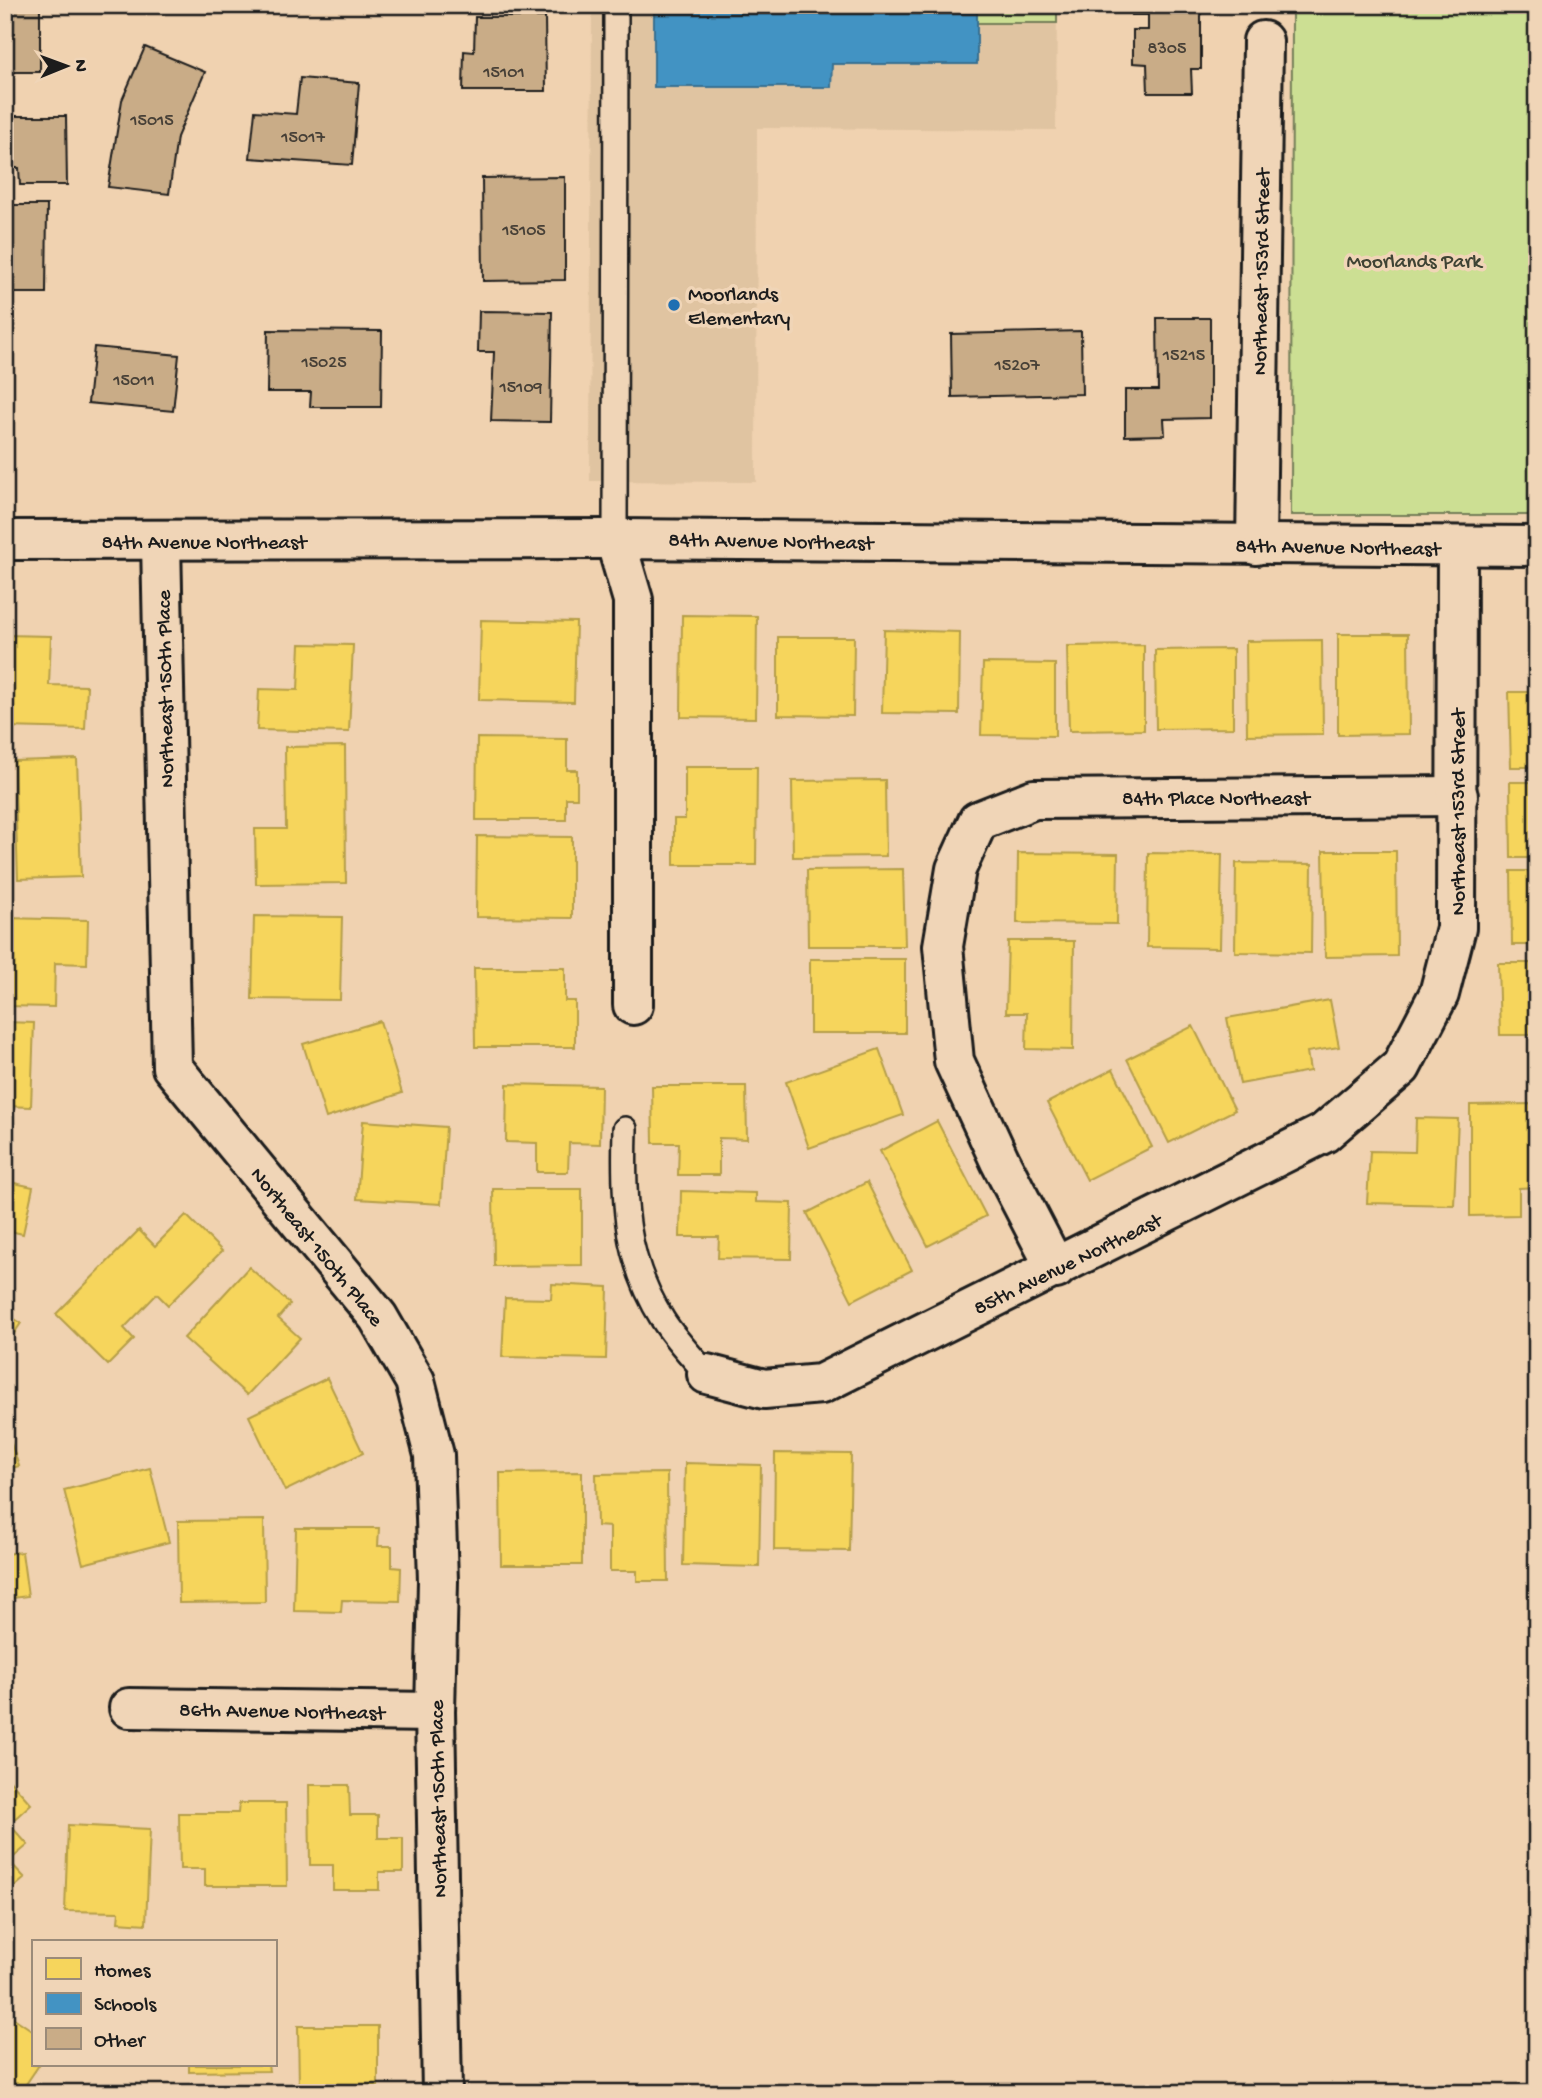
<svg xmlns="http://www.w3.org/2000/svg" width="1542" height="2098" font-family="'Gochi Hand',sans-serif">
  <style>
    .built { fill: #e0c4a1 }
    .green { fill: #ccdf93; stroke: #747e58; stroke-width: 2 }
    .homes { fill: #f6d55c; stroke: #b59e49; stroke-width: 2 }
    .schools { fill: #4393c3; stroke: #376f91; stroke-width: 2 }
    .building { fill: #c9ac87; stroke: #1c1c1c; stroke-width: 2 }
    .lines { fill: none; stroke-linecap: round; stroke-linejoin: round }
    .service-casing { stroke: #1c1c1c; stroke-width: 28 }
    .minor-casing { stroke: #1c1c1c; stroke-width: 44 }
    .tertiary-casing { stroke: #1c1c1c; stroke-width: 44 }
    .service { stroke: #f0d5b7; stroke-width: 23 }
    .minor { stroke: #f0d5b7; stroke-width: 38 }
    .tertiary { stroke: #f0d5b7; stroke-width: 38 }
    .poi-dot { fill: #1f6fb2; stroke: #f0d5b7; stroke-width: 2.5 }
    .labels { text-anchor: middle; stroke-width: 7; stroke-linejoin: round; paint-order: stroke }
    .number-label { font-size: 18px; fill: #474037 }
    .park-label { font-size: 21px; fill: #3f4334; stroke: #f0d5b7 }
    .street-label { font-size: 21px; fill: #1c1c1c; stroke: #f0d5b7 }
    .poi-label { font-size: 21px; fill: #1c1c1c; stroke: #f0d5b7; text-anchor: start }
  </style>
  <rect width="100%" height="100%" fill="#f0d2b0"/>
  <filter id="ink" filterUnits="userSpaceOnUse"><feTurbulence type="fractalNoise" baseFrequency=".0143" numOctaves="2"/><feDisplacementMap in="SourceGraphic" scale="14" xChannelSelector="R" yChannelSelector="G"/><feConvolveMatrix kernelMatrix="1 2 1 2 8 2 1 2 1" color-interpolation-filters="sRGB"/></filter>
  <g filter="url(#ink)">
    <!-- built -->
    <polygon class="built" points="592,5 1057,5 1056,130 757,128 756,482 590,481"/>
    <!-- green -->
    <g class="green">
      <rect x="977" y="5" width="80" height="18"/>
      <polygon points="1292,5 1537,5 1537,515 1291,515"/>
    </g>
    <!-- homes -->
    <g class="homes">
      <polygon points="1531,602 1537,602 1537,678 1530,677"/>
      <polygon points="682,615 757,616 756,718 681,717"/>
      <polygon points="481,620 576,622 574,702 479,700"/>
      <polygon points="884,630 960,632 959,714 882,713"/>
      <polygon points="1338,634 1408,634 1409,734 1338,735"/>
      <polygon points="5,635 51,636 49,685 87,686 85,729 5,727"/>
      <polygon points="778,637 854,637 853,716 778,715"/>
      <polygon points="1322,640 1323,734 1247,735 1246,641"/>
      <polygon points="300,644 353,645 349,732 257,730 259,689 298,690"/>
      <polygon points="1144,645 1144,730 1069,731 1067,646"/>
      <polygon points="1233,649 1233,728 1156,729 1155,650"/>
      <polygon points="983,663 1055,664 1055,736 981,735"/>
      <polygon points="1509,692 1537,692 1537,767 1511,767"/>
      <polygon points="477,738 567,739 567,770 577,770 577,798 566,798 566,820 476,820"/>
      <polygon points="345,746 346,883 256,884 255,829 286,829 285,747"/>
      <polygon points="77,759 81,877 18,879 14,761"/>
      <polygon points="685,767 757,767 756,865 674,865 674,819 685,819"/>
      <polygon points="885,780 886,856 793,857 792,781"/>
      <polygon points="1510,782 1537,782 1537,858 1511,858"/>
      <polygon points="477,836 572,837 572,918 476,917"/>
      <polygon points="1323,851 1396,851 1397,956 1325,957"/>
      <polygon points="1018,853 1118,854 1117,924 1017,923"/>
      <polygon points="1148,853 1222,854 1220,948 1147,947"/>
      <polygon points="1236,863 1312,864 1311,953 1235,952"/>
      <polygon points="903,869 905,946 808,946 807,870"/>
      <polygon points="1511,871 1537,871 1537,945 1512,945"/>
      <polygon points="254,916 342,917 340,1000 252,999"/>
      <polygon points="5,918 88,920 87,964 55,963 54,1007 5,1006"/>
      <polygon points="1008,941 1074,941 1073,1050 1026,1049 1027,1013 1006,1013"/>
      <rect x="810" y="959" width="95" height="74"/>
      <polygon points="1498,963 1537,963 1537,1035 1500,1035"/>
      <polygon points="474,968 565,968 565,1001 575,1001 575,1047 475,1047"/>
      <polygon points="1330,1000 1339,1047 1307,1052 1310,1071 1240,1084 1227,1018"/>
      <polygon points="380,1021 402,1093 326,1118 303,1044"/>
      <polygon points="5,1022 34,1023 31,1107 5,1106"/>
      <polygon points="1193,1026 1235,1110 1169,1143 1127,1059"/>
      <polygon points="879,1049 903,1115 809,1148 786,1082"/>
      <polygon points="1113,1069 1152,1147 1087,1180 1047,1103"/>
      <polygon points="507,1084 601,1086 600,1144 569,1143 568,1172 537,1172 537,1143 506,1142"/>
      <polygon points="652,1086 746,1086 747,1139 719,1138 719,1175 678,1175 679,1143 653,1143"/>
      <polygon points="1537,1104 1537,1187 1519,1188 1519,1215 1470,1216 1470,1105"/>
      <polygon points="1416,1118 1458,1119 1454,1205 1367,1203 1370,1151 1415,1152"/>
      <polygon points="363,1121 446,1127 441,1204 357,1199"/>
      <polygon points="937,1121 986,1216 928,1246 880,1151"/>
      <polygon points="5,1181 33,1187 23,1234 5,1230"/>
      <polygon points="867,1182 912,1270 852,1301 807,1213"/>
      <polygon points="493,1189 582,1189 582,1265 494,1266"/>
      <polygon points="681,1191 756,1193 756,1202 792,1203 791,1259 718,1258 719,1237 680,1237"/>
      <polygon points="186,1215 222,1251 168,1305 157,1294 124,1328 134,1339 108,1365 56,1314 139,1230 155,1246"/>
      <polygon points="249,1267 290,1304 278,1318 300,1338 247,1395 184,1338"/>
      <polygon points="552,1284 608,1287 606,1359 502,1357 505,1298 551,1299"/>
      <polygon points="5,1313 21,1323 5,1347"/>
      <polygon points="327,1378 363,1453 285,1491 249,1416"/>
      <polygon points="5,1426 19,1466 5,1470"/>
      <polygon points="775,1453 851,1454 849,1551 774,1550"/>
      <polygon points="685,1463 761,1465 759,1567 683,1565"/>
      <polygon points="150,1468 169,1542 83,1564 64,1490"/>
      <polygon points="582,1472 582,1565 501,1565 500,1473"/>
      <polygon points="667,1473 668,1581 637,1581 637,1571 610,1571 610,1527 597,1526 596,1474"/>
      <polygon points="264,1520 265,1602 179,1603 178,1521"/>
      <polygon points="296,1528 379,1528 378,1546 392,1546 392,1567 401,1568 400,1601 342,1600 341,1612 294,1611"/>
      <polygon points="22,1552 28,1596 5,1599 5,1554"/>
      <polygon points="5,1775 31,1804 9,1824 28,1845 9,1861 25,1878 5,1895"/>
      <polygon points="309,1785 349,1785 350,1815 378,1815 378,1838 403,1838 403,1872 379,1872 379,1890 333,1890 333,1865 310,1865"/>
      <polygon points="239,1803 286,1803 287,1886 205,1886 205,1869 180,1869 179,1813 238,1813"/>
      <polygon points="68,1825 150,1829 146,1924 118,1922 119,1912 65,1911"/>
      <polygon points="5,2012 33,2031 33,2065 39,2065 20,2093 5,2093"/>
      <polygon points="298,2026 378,2026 378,2086 299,2087"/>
      <polygon points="189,2065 268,2065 269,2071 189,2072"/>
    </g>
    <!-- schools -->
    <polygon class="schools" points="654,5 977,5 977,64 832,64 831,87 654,87"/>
    <!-- building -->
    <g class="building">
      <rect x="5" y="5" width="35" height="67"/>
      <polygon points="1132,5 1201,5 1201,69 1191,69 1192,93 1148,93 1147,64 1133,63 1133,30 1148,30 1148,15 1132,15"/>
      <polygon points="475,17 545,17 546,91 463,91 464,51 474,52"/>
      <polygon points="145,47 205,72 177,137 169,194 108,187 122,100"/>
      <polygon points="300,78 359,83 352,165 250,158 255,111 296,114"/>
      <polygon points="5,116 66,116 67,185 20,185 19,168 5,168"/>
      <polygon points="565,177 565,280 483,281 482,178"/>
      <polygon points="5,205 47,205 46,293 5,293"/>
      <polygon points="479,311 552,312 550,422 491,421 494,352 478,352"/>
      <polygon points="1157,318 1210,318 1210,418 1164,419 1165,435 1125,436 1125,390 1158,390"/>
      <polygon points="268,330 382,331 381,407 310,407 311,392 267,392"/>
      <polygon points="1081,331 1082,394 952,397 951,334"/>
      <polygon points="94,347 179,355 173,411 88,403"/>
    </g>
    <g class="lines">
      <defs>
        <g id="service">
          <polyline points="615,539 616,5"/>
          <path d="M625,1129C623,1200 624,1258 663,1320C675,1339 692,1357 707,1374"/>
        </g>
        <g id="minor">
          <polyline points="615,539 633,600 633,1005"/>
          <polyline points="161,542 172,1067 378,1317 415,1381 434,1455 438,1581 435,1712 442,2093"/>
          <polyline points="1256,545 1263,41"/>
          <polyline points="1056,1269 1000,1161 954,1061 943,946 956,869 978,821 1034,799 1458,796"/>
          <polyline points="707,1374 764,1389 821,1384 1324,1133 1401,1067 1439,994 1456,928 1457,547"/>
          <polyline points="129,1708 435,1712"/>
        </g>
        <polyline id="tertiary" points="5,540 615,539 1537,546"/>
      </defs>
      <!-- service casing -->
      <use href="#service" class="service-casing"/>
      <!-- minor casing -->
      <use href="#minor" class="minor-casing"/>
      <!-- tertiary casing -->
      <use href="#tertiary" class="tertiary-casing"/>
      <!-- service -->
      <use href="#service" class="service"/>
      <!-- minor -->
      <use href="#minor" class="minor"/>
      <!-- tertiary -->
      <use href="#tertiary" class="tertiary"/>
    </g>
  </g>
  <!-- markers -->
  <circle class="poi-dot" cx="674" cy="305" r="7"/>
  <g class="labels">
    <!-- number labels -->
    <g class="number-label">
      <text x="1167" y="53">8305</text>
      <text x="504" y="77">15101</text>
      <text x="152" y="125">15015</text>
      <text x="303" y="142">15017</text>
      <text x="524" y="235">15105</text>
      <text x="1184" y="360">15215</text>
      <text x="324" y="367">15025</text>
      <text x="1017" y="370">15207</text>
      <text x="134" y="385">15011</text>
      <text x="521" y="392">15109</text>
    </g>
    <!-- park labels -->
    <g class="park-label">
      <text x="1414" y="267">Moorlands Park</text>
    </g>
    <!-- street labels -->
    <g class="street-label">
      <text transform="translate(1260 272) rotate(-89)" y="7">Northeast 153rd Street</text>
      <text transform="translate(771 540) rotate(1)" y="7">84th Avenue Northeast</text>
      <text x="204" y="548">84th Avenue Northeast</text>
      <text transform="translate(1338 546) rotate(1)" y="7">84th Avenue Northeast</text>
      <text transform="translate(164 689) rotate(-91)" y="7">Northeast 150th Place</text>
      <text x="1216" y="804">84th Place Northeast</text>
      <text transform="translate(1457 812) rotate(-90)" y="7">Northeast 153rd Street</text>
      <text transform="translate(318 1246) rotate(51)" y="7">Northeast 150th Place</text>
      <text transform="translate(1067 1263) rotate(-26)" y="7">85th Avenue Northeast</text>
      <text transform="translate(282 1710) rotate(1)" y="7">86th Avenue Northeast</text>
      <text transform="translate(437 1799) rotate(-91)" y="7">Northeast 150th Place</text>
    </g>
    <!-- poi labels -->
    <g class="poi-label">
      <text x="688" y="300">Moorlands<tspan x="688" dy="24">Elementary</tspan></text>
    </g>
  </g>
  <!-- margin -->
  <rect width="1542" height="2098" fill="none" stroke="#f0d5b7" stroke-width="28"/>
  <rect x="14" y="14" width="1514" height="2070" fill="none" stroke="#1c1c1c" stroke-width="2.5" filter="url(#ink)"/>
  <!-- legend -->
  <rect x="32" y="1940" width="245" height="126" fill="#f0d5b7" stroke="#9b8b79" stroke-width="2"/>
  <rect x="46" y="1958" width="35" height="21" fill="#f6d55c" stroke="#9b8b79" stroke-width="2"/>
  <text x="94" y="1976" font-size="21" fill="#1c1c1c">Homes</text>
  <rect x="46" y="1993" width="35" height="21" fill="#4393c3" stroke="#9b8b79" stroke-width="2"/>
  <text x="94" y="2010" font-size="21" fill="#1c1c1c">Schools</text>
  <rect x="46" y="2028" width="35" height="21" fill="#c9ac87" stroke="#9b8b79" stroke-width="2"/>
  <text x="94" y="2046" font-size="21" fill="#1c1c1c">Other</text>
  <!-- north arrow -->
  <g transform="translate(66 66) rotate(89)" stroke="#f0d5b7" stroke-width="5" paint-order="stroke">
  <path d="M0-5L12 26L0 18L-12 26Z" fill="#1c1c1c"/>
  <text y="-10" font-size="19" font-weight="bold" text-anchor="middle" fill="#1c1c1c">N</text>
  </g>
</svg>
